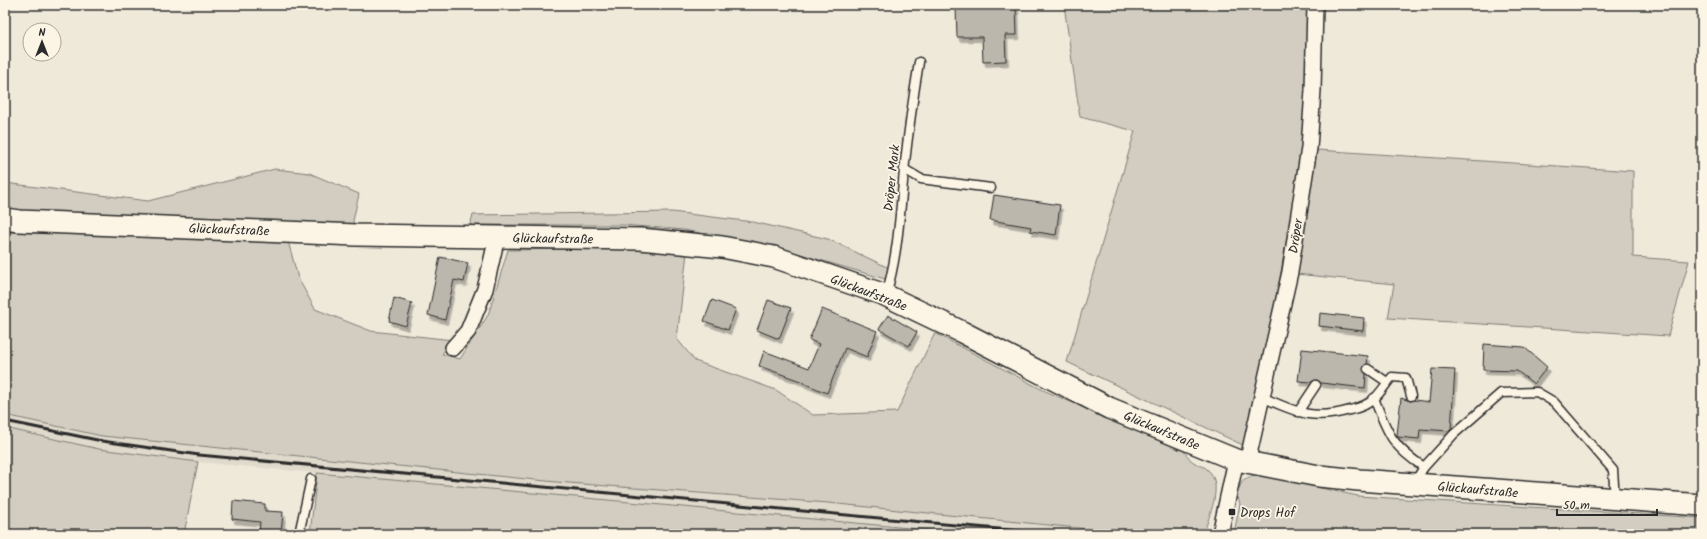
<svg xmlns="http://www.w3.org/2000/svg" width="1707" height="539" font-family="Kalam,sans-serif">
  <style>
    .built { fill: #e0dacc }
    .green { fill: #d2cdc0; stroke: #7e7c76 }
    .building { fill: #bcb7ac; stroke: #2b2b2b; filter: url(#shadow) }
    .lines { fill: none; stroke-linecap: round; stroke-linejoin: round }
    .service-casing { stroke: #2b2b2b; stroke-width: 11 }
    .minor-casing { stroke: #2b2b2b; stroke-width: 18 }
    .secondary-casing { stroke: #2b2b2b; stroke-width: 24 }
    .service { stroke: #fcf5e5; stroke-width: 8 }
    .minor { stroke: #fcf5e5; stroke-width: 15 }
    .secondary { stroke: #fcf5e5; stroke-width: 21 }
    .rail { stroke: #2b2b2b; stroke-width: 3 }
    .poi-dot { fill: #2b2b2b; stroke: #fcf5e5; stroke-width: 1.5 }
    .labels { text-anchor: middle; stroke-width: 3.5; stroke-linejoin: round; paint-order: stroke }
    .street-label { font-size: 13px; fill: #2b2b2b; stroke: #fcf5e5 }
    .poi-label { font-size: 13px; fill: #2b2b2b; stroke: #fcf5e5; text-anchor: start }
  </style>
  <defs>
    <filter id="shadow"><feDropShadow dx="2.5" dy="4.5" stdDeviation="0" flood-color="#0004"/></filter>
  </defs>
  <rect width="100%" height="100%" fill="#efe9da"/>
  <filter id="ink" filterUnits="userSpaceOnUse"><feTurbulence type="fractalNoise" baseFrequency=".025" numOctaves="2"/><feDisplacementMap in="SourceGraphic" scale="8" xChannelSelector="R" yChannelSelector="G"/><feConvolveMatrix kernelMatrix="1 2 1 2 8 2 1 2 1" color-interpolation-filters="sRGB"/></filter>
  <g filter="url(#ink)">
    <!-- built -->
    <polygon class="built" points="5,415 102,436 556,482 828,503 1138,534 974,534 198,462 99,449 21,432 5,428"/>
    <!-- green -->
    <g class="green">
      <polygon points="1064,5 1307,5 1307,93 1301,154 1281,272 1247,447 1067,362 1135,131 1080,117"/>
      <polygon points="1317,150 1633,171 1633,257 1689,261 1668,336 1388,318 1394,284 1296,274"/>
      <polygon points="275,169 309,173 359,194 353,221 356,235 40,213 5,208 5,183 148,201"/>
      <polygon points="672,212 753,222 828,239 889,268 885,279 782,249 684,230 623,225 470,225 473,215"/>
      <path d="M5,232L288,241L298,278L315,309L371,331L453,340L442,354L460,359L488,315L508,250L637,248L687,253L677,339L695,361L776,390L813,415L897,412L935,333L1043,390L1184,451C1186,454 1189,458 1192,461C1197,465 1203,465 1208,470C1224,485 1209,515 1204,533L1185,531L1180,534H1138L828,503L556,482L102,436L5,415Z"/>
      <polygon points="5,428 99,449 198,462 184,534 5,534"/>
      <polygon points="317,473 974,534 310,534"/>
      <polygon points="1256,474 1358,496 1702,518 1702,534 1228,534 1228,531 1235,528 1240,504 1237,495 1239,488 1243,480"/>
    </g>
    <!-- building -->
    <g class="building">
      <polygon points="1016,6 1017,35 1005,35 1006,61 983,62 982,37 957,37 956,8"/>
      <polygon points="994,195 1060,205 1056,235 1030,231 1031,227 990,220"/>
      <polygon points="440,257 468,263 464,282 454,280 445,320 428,315"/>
      <polygon points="394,298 412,303 406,326 389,321"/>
      <polygon points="712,300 736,309 728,330 704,321"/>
      <polygon points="768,300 791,308 779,339 757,330"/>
      <polygon points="822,309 877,331 867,357 845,348 827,393 803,383 803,382 759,366 764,351 809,368 819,344 809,340"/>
      <polygon points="1320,313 1364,318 1363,331 1319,326"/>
      <polygon points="888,315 917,332 909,346 879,329"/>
      <polygon points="1484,344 1524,347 1547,367 1534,384 1517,371 1483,370"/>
      <polygon points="1302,349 1368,356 1367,364 1363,368 1366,374 1365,388 1321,383 1317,380 1311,382 1298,381"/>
      <polygon points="1432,369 1455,370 1451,429 1449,431 1420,429 1419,439 1398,437 1397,435 1401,398 1410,401 1415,400 1429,402"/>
      <polygon points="233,501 265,504 265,511 283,512 281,534 259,534 260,522 232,519"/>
    </g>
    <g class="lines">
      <defs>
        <g id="service">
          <polyline points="904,169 921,179 991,188"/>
          <path d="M886,295C898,255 900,213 904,171C908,135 913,98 919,62"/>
          <polyline points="1368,369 1387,382"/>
          <path d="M1262,397C1296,412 1312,421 1350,410C1359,408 1368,405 1375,398C1381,392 1386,384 1392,377L1406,378L1411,396"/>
          <path d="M1374,398C1387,432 1392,447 1424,467"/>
          <polyline points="1298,412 1316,385"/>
          <polyline points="1414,483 1424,467 1454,434 1501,393 1537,392 1554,402 1613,470 1615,499"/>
          <polyline points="299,534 311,479"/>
        </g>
        <g id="minor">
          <polyline points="453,348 468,331 485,289 497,237"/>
          <polyline points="1247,463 1290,272 1309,148 1313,90 1315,5"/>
          <polyline points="1220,534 1236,460"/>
        </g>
        <polyline id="secondary" points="5,219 19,221 356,235 640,239 722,247 774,257 885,295 962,332 1109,408 1236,460 1319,476 1359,480 1702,505"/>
      </defs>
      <!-- service casing -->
      <use href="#service" class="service-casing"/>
      <!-- minor casing -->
      <use href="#minor" class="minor-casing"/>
      <!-- secondary casing -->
      <use href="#secondary" class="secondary-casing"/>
      <!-- service -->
      <use href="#service" class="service"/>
      <!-- minor -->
      <use href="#minor" class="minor"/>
      <!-- secondary -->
      <use href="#secondary" class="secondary"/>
      <!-- rail -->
      <polyline class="rail" points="5,421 102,441 199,455 1052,534"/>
    </g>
  </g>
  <!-- markers -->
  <rect class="poi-dot" x="1228" y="508" width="8" height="8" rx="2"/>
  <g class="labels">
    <!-- street labels -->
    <g class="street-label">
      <text transform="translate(891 178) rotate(-84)" y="5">Dröper Mark</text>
      <text transform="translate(229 229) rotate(2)" y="5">Glückaufstraße</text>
      <text transform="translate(1295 236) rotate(-81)" y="5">Dröper</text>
      <text transform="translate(553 238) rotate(1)" y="5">Glückaufstraße</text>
      <text transform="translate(869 292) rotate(21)" y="5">Glückaufstraße</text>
      <text transform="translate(1162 430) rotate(23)" y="5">Glückaufstraße</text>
      <text transform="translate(1478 489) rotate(5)" y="5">Glückaufstraße</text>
    </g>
    <!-- poi labels -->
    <g class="poi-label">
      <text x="1240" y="517">Drops Hof</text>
    </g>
  </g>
  <!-- margin -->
  <rect width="1707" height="539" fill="none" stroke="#fcf5e5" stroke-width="20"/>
  <rect x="10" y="10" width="1687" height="519" fill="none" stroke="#2b2b2b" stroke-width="1.5" filter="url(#ink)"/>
  <!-- north arrow -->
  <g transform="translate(42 42)"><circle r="19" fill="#fcf5e5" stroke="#a8a49b"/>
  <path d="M0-3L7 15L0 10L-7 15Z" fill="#2b2b2b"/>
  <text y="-6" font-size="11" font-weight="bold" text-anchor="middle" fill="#2b2b2b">N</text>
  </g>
  <!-- scale -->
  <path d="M1557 509v6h100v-6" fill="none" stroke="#2b2b2b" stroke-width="2"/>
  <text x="1563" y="509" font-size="12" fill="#2b2b2b" stroke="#fcf5e5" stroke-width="3" paint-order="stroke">50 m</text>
</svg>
